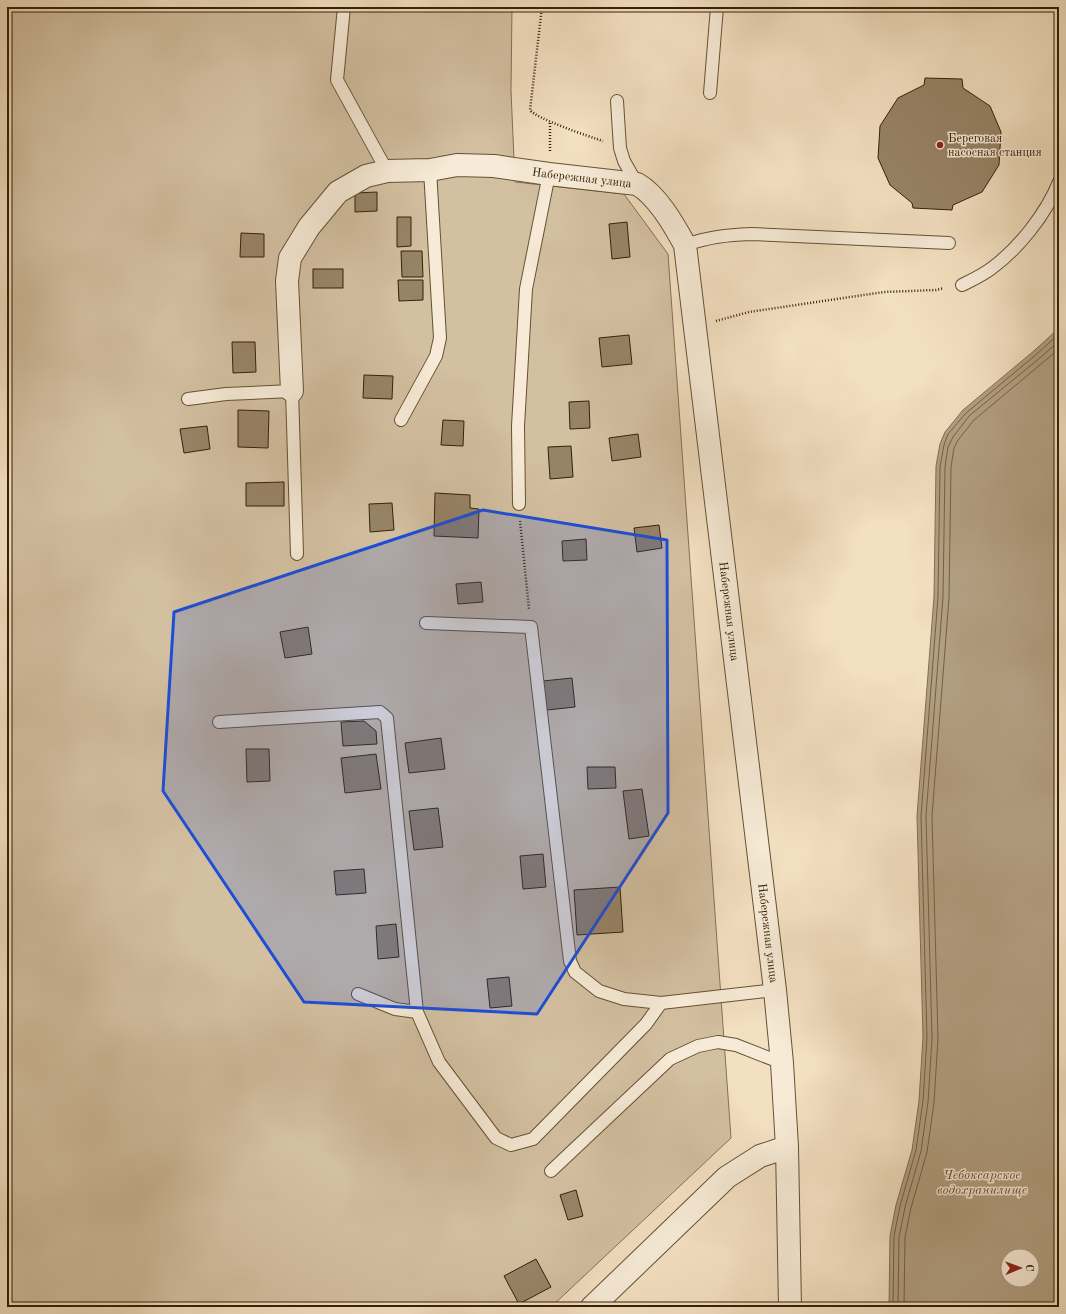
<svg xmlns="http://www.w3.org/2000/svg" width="1066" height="1314" font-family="'Old Standard TT',serif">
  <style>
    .green { fill: #d3c0a1; stroke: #847054 }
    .water { fill: #b29f81; stroke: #806d50; fill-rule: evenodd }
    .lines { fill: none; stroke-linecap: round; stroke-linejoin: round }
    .shore { stroke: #736044; stroke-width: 1 }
    .building { fill: #978467; stroke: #342106 }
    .service-casing { stroke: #645135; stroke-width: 14 }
    .minor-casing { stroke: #645135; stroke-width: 24 }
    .path { stroke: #342106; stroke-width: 2.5; stroke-dasharray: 1 2; stroke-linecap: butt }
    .service { stroke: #f7ebd7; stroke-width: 12 }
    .minor { stroke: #f7ebd7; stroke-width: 22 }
    .marked { fill: #1d4ed8; fill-opacity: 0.2; stroke: #1d4ed8; stroke-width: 3; stroke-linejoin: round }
    .poi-dot { fill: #8f2418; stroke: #f7ebd7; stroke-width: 1.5 }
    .labels { text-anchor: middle; stroke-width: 3; stroke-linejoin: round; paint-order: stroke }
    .poi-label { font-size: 12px; fill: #342106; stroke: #f7ebd7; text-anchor: start }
    .street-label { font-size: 12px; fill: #342106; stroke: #f7ebd7 }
    .water-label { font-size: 13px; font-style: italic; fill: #604d31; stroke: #f7ebd7 }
  </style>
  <rect width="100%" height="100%" fill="#f3e0c1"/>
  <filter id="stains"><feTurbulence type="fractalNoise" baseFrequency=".005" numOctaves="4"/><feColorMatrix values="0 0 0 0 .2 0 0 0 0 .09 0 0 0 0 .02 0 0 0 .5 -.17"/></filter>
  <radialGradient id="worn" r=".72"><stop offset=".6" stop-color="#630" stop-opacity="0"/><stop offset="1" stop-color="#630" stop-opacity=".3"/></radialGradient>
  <!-- green -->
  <polygon class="green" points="7,7 512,7 511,91 515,182 624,194 668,254 731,1138 551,1307 7,1307"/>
  <!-- water -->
  <path class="water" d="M1059,328V1307H889L890,1236L896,1205L912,1150L919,1101L923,1037L917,816L934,597L936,466L940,444L945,432L963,410L1035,350ZM1008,1256H1032V1280H1008Z"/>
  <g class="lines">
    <!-- shore -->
    <g class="shore">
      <polyline points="893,1307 894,1236 900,1206 916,1150 923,1101 927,1038 921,816 938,597 940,467 944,445 948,434 966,413 1038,353 1059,334"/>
      <polyline points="898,1307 899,1237 905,1207 921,1151 928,1102 932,1038 926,816 943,597 945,467 948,447 953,437 969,416 1041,357 1059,341"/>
      <polyline points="904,1307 905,1237 911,1208 927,1152 934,1103 938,1038 932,816 949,598 951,467 954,448 958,440 974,420 1059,349"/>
    </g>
  </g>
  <!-- building -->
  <g class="building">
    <polygon points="925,78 962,79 963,88 990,106 1001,132 999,165 982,192 953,205 952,210 913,208 912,203 890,185 878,158 880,126 898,98 924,85"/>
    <polygon points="377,192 377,211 355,212 355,193"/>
    <polygon points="397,217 411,217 411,246 397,247"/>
    <polygon points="627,222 630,257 612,259 609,224"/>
    <polygon points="241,233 264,234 264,257 240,257"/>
    <polygon points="401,251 422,251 423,277 402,277"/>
    <rect x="313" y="269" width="30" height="19"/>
    <polygon points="398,280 423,280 423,300 399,301"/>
    <polygon points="629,335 632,364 602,367 599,338"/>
    <polygon points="232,342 255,342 256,372 233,373"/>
    <polygon points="364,375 393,376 392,399 363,398"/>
    <polygon points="589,401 590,428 570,429 569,402"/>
    <polygon points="238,410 269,411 268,448 238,447"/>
    <polygon points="443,420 464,421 463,446 441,445"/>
    <polygon points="207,426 210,449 184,453 180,429"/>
    <polygon points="638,434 641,457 612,461 609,438"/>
    <polygon points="571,446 573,477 550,479 548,447"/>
    <polygon points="284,482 284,506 246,506 246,483"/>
    <polygon points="435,493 470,495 470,508 479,509 478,538 434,536"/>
    <polygon points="392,503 394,530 370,532 369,504"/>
    <polygon points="659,525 662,548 637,552 634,528"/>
    <polygon points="586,539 587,560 563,561 562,541"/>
    <polygon points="481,582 483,602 458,604 456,584"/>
    <polygon points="308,627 312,654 285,658 280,632"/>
    <polygon points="572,678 575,707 547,710 543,681"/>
    <polygon points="364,721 376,731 377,744 343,746 341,722"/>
    <polygon points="441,738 445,769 409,773 405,743"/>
    <polygon points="246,749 269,749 270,781 247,782"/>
    <polygon points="376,754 381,789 345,793 341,758"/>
    <polygon points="587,767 615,767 616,788 588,789"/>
    <polygon points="642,789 649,836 629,839 623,791"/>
    <polygon points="438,808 443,847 414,850 409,811"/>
    <polygon points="543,854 546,887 523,889 520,856"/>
    <polygon points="364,869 366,893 336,895 334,871"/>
    <polygon points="620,887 623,932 577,935 574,890"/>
    <polygon points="396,924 399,957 378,959 376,926"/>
    <polygon points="509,977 512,1006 490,1008 487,979"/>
    <polygon points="576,1190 583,1216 568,1220 560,1195"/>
    <polygon points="536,1259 551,1287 519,1304 504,1276"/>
  </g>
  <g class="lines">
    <defs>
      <g id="service">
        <polyline points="344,7 337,80 387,171"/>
        <polyline points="710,93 717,7"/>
        <polyline points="617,101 620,148 624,161 637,184"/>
        <path d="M685,245C709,237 726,235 751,234L949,243"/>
        <path d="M962,285C972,280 983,275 992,268C1019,248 1046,214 1059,182"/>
        <polyline points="188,399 226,394 292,391 297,554"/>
        <polyline points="401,420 436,356 440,338 430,170"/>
        <polyline points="519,504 518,426 526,289 549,174"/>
        <polyline points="426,623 531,627 570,961 575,972 599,991 624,999 661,1003 775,990"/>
        <polyline points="219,722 380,712 387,718 417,1012 439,1062 496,1138 511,1145 533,1139 646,1024 661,1003"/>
        <polyline points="358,994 395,1009 417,1012"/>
        <polyline points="551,1171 670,1059 698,1046 718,1042 736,1045 782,1063"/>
      </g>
      <g id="minor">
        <path id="s1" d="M292,391L287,281L290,258L309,227L338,192L366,176L387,171L430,170L457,165L494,166L549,174L637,184C657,195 674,225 685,245L775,990L782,1063L787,1147L790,1307"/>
        <polyline points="592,1307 727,1177 760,1156 787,1147"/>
      </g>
    </defs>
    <!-- service casing -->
    <use href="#service" class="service-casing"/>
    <!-- minor casing -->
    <use href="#minor" class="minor-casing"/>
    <!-- path -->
    <g class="path">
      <path d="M542,7L530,110C535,118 590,137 603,141"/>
      <polyline points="550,151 550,121"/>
      <polyline points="716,321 749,312 884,292 936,290 944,288"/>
      <polyline points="520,521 529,609"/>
    </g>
    <!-- service -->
    <use href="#service" class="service"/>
    <!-- minor -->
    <use href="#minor" class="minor"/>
  </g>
  <!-- marked area -->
  <path class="marked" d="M483,510L667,540L668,813L537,1014L304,1002L163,791L174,612Z"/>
  <!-- markers -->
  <circle class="poi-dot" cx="940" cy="145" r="4"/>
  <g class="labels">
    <!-- poi labels -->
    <g class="poi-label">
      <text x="948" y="142">Береговая<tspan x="948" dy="14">насосная станция</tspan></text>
    </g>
    <!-- street labels -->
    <g class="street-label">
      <text dy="4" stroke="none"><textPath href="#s1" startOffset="465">Набережная улица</textPath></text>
      <text dy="4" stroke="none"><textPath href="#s1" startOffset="968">Набережная улица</textPath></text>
      <text dy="4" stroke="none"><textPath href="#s1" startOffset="1292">Набережная улица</textPath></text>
    </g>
    <!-- water labels -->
    <g class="water-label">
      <text x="982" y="1179">Чебоксарское<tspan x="982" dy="15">водохранилище</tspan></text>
    </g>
  </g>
  <!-- margin -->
  <rect width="1066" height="1314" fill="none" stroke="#f3e0c1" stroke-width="24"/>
  <rect x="8" y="8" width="1050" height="1298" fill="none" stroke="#342106" stroke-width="2"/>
  <rect x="12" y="12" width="1042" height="1290" fill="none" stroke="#342106"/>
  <!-- north arrow -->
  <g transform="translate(1020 1268) rotate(89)"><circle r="19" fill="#f7ebd7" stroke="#a99a83"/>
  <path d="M0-3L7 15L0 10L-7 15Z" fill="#8f2418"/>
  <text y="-6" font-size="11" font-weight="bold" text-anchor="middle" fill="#342106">С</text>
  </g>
  <rect width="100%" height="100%" filter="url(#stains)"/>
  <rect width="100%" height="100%" fill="url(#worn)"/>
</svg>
